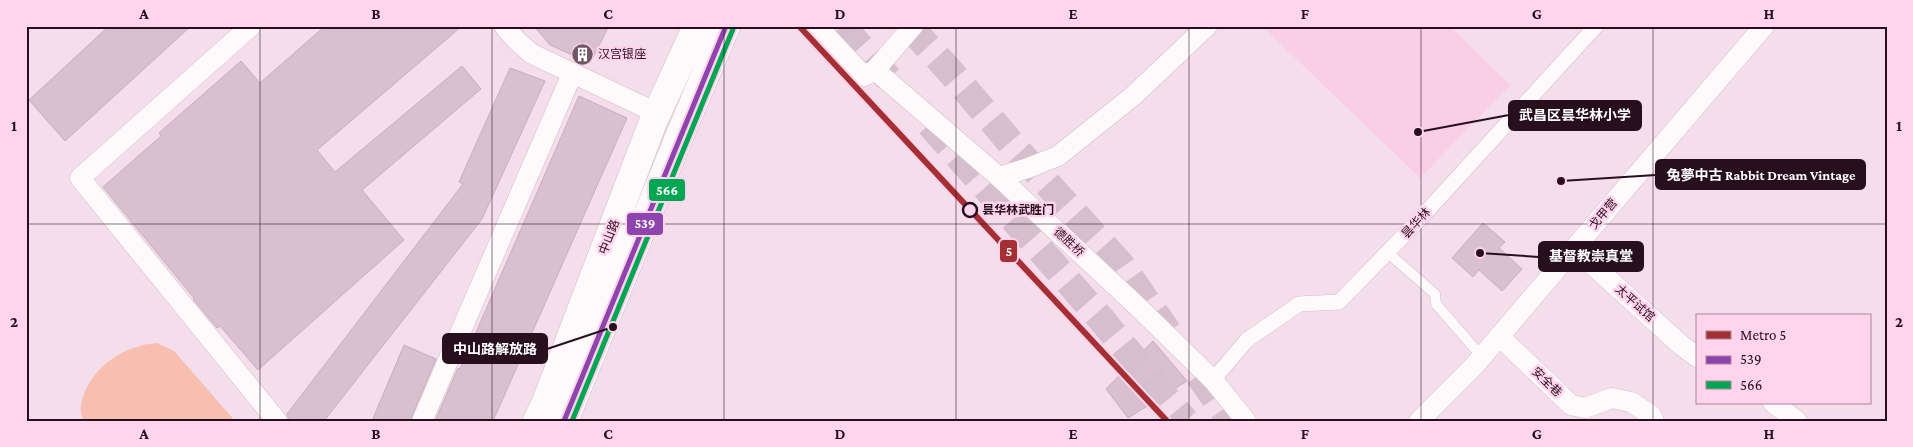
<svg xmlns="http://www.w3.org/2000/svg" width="1913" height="447" font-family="'Crimson Pro','Noto Sans SC',serif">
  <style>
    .built { fill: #facee7 }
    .green { fill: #f8beaf }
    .building { fill: #d8c0ce; stroke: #c6afbc }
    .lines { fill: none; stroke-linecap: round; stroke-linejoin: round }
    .primary-tunnel { stroke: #d6bfcc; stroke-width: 28; stroke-dasharray: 28 14; stroke-linecap: butt }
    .service-casing { stroke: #d3bcca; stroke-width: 11 }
    .pedestrian-casing { stroke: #d3bcca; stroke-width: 16 }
    .minor-casing { stroke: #d3bcca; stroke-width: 21 }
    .primary-casing { stroke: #d3bcca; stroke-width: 29 }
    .service { stroke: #fefafc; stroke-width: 10 }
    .pedestrian { stroke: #fefafc; stroke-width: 15 }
    .minor { stroke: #fefafc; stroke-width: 20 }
    .primary { stroke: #fefafc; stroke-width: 28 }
    .bus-1-casing { stroke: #ffd4ec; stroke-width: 9 }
    .bus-2-casing { stroke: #ffd4ec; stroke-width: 9 }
    .bus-1 { stroke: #8e44ad; stroke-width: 5 }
    .bus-2 { stroke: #00a651; stroke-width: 5 }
    .metro-1-casing { stroke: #ffd4ec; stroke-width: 10 }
    .metro-1 { stroke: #a43034; stroke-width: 6 }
    .grid { fill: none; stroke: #270f1e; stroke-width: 1; stroke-opacity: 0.55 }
    .stop-dot { fill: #ffd4ec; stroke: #270f1e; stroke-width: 2.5 }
    .labels { text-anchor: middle; stroke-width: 5; stroke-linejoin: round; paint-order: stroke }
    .poi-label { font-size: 12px; fill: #270f1e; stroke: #ffd4ec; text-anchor: start }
    .stop-label { font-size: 12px; font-weight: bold; fill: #270f1e; stroke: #ffd4ec; text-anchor: start }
    .street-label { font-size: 12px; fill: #270f1e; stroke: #ffd4ec }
    .leader { fill: none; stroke: #270f1e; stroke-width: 2 }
    .callout-dot { fill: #270f1e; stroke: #ffd4ec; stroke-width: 2 }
    .callout { fill: #270f1e; stroke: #270f1e; stroke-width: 2 }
    .callout-label { font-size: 14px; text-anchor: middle; font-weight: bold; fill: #fff }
    .line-badge { stroke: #ffd4ec; stroke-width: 2 }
    .badge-label { font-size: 14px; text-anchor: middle; font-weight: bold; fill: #fff }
    .neatline { fill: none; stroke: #270f1e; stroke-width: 2 }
    .grid-label { font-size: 16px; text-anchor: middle; font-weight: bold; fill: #270f1e }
  </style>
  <rect width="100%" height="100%" fill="#f5deeb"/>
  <!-- built -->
  <polygon class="built" points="1262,26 1450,26 1510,85 1420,178"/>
  <!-- green -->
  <path class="green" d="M157,343L174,351L235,421H83C82,416 80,410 81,405C88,369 123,345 157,343Z"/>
  <!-- building -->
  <g class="building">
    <polygon points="109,26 191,26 65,141 29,100"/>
    <polygon points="325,26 462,26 317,150 335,172 462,66 481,89 362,190 404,240 258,370 220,326 217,328 193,299 194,298 103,187 161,136 159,133 241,61 260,83"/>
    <polygon points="534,26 609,26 590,63 550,45"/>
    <polygon points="510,68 545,81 482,219 324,421 289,421 287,414 463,184 459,182"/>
    <polygon points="579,96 627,118 493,421 435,421 458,368 460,369"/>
    <polygon points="1483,223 1505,242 1499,248 1522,269 1502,291 1479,270 1473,277 1452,258"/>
    <polygon points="1153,341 1187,381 1128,418 1106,389"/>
    <polygon points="404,345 436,359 410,421 372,421"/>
  </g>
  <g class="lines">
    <!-- primary-tunnel -->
    <g class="primary-tunnel">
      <polyline points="842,26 896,87"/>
      <polyline points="909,26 949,70 1015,148 1121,265 1168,332"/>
      <polyline points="930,124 1101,319 1185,421"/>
      <polyline points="1199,375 1231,421"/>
    </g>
    <defs>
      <polyline id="service" points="1387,252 1435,294 1436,304 1482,357"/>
      <polyline id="pedestrian" points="1213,380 1247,340 1299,304 1339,302 1417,222 1596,26"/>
      <g id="minor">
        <polyline points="251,26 80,178 277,421"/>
        <polyline points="504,26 517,41 532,54 657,113"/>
        <polyline points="817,26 864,76 875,70 999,177 1137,306 1213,380 1246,421"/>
        <polyline points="875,70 913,26"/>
        <polyline points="999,177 1028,168 1058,156 1133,96 1207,26"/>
        <polyline points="1574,248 1681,345 1697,357"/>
        <polyline points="1499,336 1571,405 1585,408 1612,398 1631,402 1651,415 1654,421"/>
        <polyline points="1773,403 1797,421"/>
        <polyline points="422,421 572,74"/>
        <polyline points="1419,421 1474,366 1764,26"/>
      </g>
      <g id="primary">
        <polyline points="537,421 546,402 653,122 697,26"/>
        <polyline points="564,421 682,130 726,26"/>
      </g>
    </defs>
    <!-- service casing -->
    <use href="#service" class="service-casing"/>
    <!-- pedestrian casing -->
    <use href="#pedestrian" class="pedestrian-casing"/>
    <!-- minor casing -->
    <use href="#minor" class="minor-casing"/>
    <!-- primary casing -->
    <use href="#primary" class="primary-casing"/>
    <!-- service -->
    <use href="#service" class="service"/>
    <!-- pedestrian -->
    <use href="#pedestrian" class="pedestrian"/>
    <!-- minor -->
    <use href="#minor" class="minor"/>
    <!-- primary -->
    <use href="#primary" class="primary"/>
    <defs>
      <polyline id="bus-1" points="564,421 726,26"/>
      <polyline id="bus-2" points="572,421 733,29"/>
    </defs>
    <!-- bus-1 casing -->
    <use href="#bus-1" class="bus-1-casing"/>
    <!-- bus-2 casing -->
    <use href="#bus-2" class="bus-2-casing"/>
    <!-- bus-1 -->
    <use href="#bus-1" class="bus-1"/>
    <!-- bus-2 -->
    <use href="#bus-2" class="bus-2"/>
    <defs>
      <polyline id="metro-1" points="799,26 1167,421"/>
    </defs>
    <!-- metro-1 casing -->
    <use href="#metro-1" class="metro-1-casing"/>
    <!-- metro-1 -->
    <use href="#metro-1" class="metro-1"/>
  </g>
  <!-- grid -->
  <path class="grid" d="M260,26V421M492,26V421M724,26V421M956,26V421M1189,26V421M1421,26V421M1653,26V421M26,224H1887"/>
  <!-- icons -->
  <defs>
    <symbol id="building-disc" viewBox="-11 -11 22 22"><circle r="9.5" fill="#6f5766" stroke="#ffd4ec"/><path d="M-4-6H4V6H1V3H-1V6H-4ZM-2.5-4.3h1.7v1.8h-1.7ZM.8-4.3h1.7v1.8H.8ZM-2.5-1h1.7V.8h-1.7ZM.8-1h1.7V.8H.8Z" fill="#fff"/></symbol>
  </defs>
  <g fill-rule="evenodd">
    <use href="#building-disc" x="570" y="42" width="25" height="25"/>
  </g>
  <!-- markers -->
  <circle class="stop-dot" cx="970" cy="210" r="7"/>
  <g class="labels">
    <!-- poi labels -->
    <g class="poi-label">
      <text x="598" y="58">汉宫银座</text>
    </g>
    <!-- stop labels -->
    <g class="stop-label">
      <text x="982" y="214">昙华林武胜门</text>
    </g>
    <!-- street labels -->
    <g class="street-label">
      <text transform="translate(1603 214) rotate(-50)" y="4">戈甲营</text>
      <text transform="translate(1416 223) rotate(-47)" y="4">昙华林</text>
      <text transform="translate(609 237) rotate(-69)" y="4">中山路</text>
      <text transform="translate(1069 242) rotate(43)" y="4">德胜桥</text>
      <text transform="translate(1635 303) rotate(42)" y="4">太平试馆</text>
      <text transform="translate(1547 382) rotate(44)" y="4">安全巷</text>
    </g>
  </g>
  <!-- callouts -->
  <path class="leader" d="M1418 132L1509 115M1561 181L1656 175M1480 253L1539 257M613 327L547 349"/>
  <g class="callout-dot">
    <circle cx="1418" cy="132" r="5"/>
    <circle cx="1561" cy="181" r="5"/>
    <circle cx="1480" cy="253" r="5"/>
    <circle cx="613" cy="327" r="5"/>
  </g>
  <g class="callout">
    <rect x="1509" y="101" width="132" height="29" rx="5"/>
    <rect x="1656" y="160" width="209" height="29" rx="5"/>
    <rect x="1539" y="242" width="104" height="29" rx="5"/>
    <rect x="443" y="334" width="104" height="29" rx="5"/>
  </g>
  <g class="callout-label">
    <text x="1575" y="120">武昌区昙华林小学</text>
    <text x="1761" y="180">兔夢中古 Rabbit Dream Vintage</text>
    <text x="1591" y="261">基督教崇真堂</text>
    <text x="495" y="354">中山路解放路</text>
  </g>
  <g class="line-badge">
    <rect x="648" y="178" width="38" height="24" rx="5" fill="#00a651"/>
    <rect x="626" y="212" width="38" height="24" rx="5" fill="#8e44ad"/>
    <rect x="999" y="239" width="19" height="24" rx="5" fill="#a43034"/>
  </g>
  <g class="badge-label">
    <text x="667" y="195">566</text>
    <text x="645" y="228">539</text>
    <text x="1009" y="256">5</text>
  </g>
  <!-- border -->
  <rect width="1913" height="447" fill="none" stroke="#ffd4ec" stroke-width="55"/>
  <!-- legend -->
  <rect x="1696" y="314" width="175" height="90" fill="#ffd4ec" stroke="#a9859a"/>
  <rect x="1706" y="331" width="25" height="8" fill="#a43034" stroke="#a9859a"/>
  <text x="1740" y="340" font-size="15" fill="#270f1e">Metro 5</text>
  <rect x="1706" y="356" width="25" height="8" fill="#8e44ad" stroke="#a9859a"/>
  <text x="1740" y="364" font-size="15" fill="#270f1e">539</text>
  <rect x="1706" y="381" width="25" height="8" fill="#00a651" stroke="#a9859a"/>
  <text x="1740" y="390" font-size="15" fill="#270f1e">566</text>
  <rect x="28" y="28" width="1858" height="392" class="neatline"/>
  <g class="grid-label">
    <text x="144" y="19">A</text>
    <text x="376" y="19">B</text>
    <text x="608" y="19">C</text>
    <text x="840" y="19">D</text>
    <text x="1073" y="19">E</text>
    <text x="1305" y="19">F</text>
    <text x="1537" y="19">G</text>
    <text x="1769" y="19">H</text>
    <text x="14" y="131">1</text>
    <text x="1899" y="131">1</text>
    <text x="14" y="327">2</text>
    <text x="1899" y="327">2</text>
    <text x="144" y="439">A</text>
    <text x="376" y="439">B</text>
    <text x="608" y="439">C</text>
    <text x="840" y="439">D</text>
    <text x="1073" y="439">E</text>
    <text x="1305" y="439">F</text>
    <text x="1537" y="439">G</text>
    <text x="1769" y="439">H</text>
  </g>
</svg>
